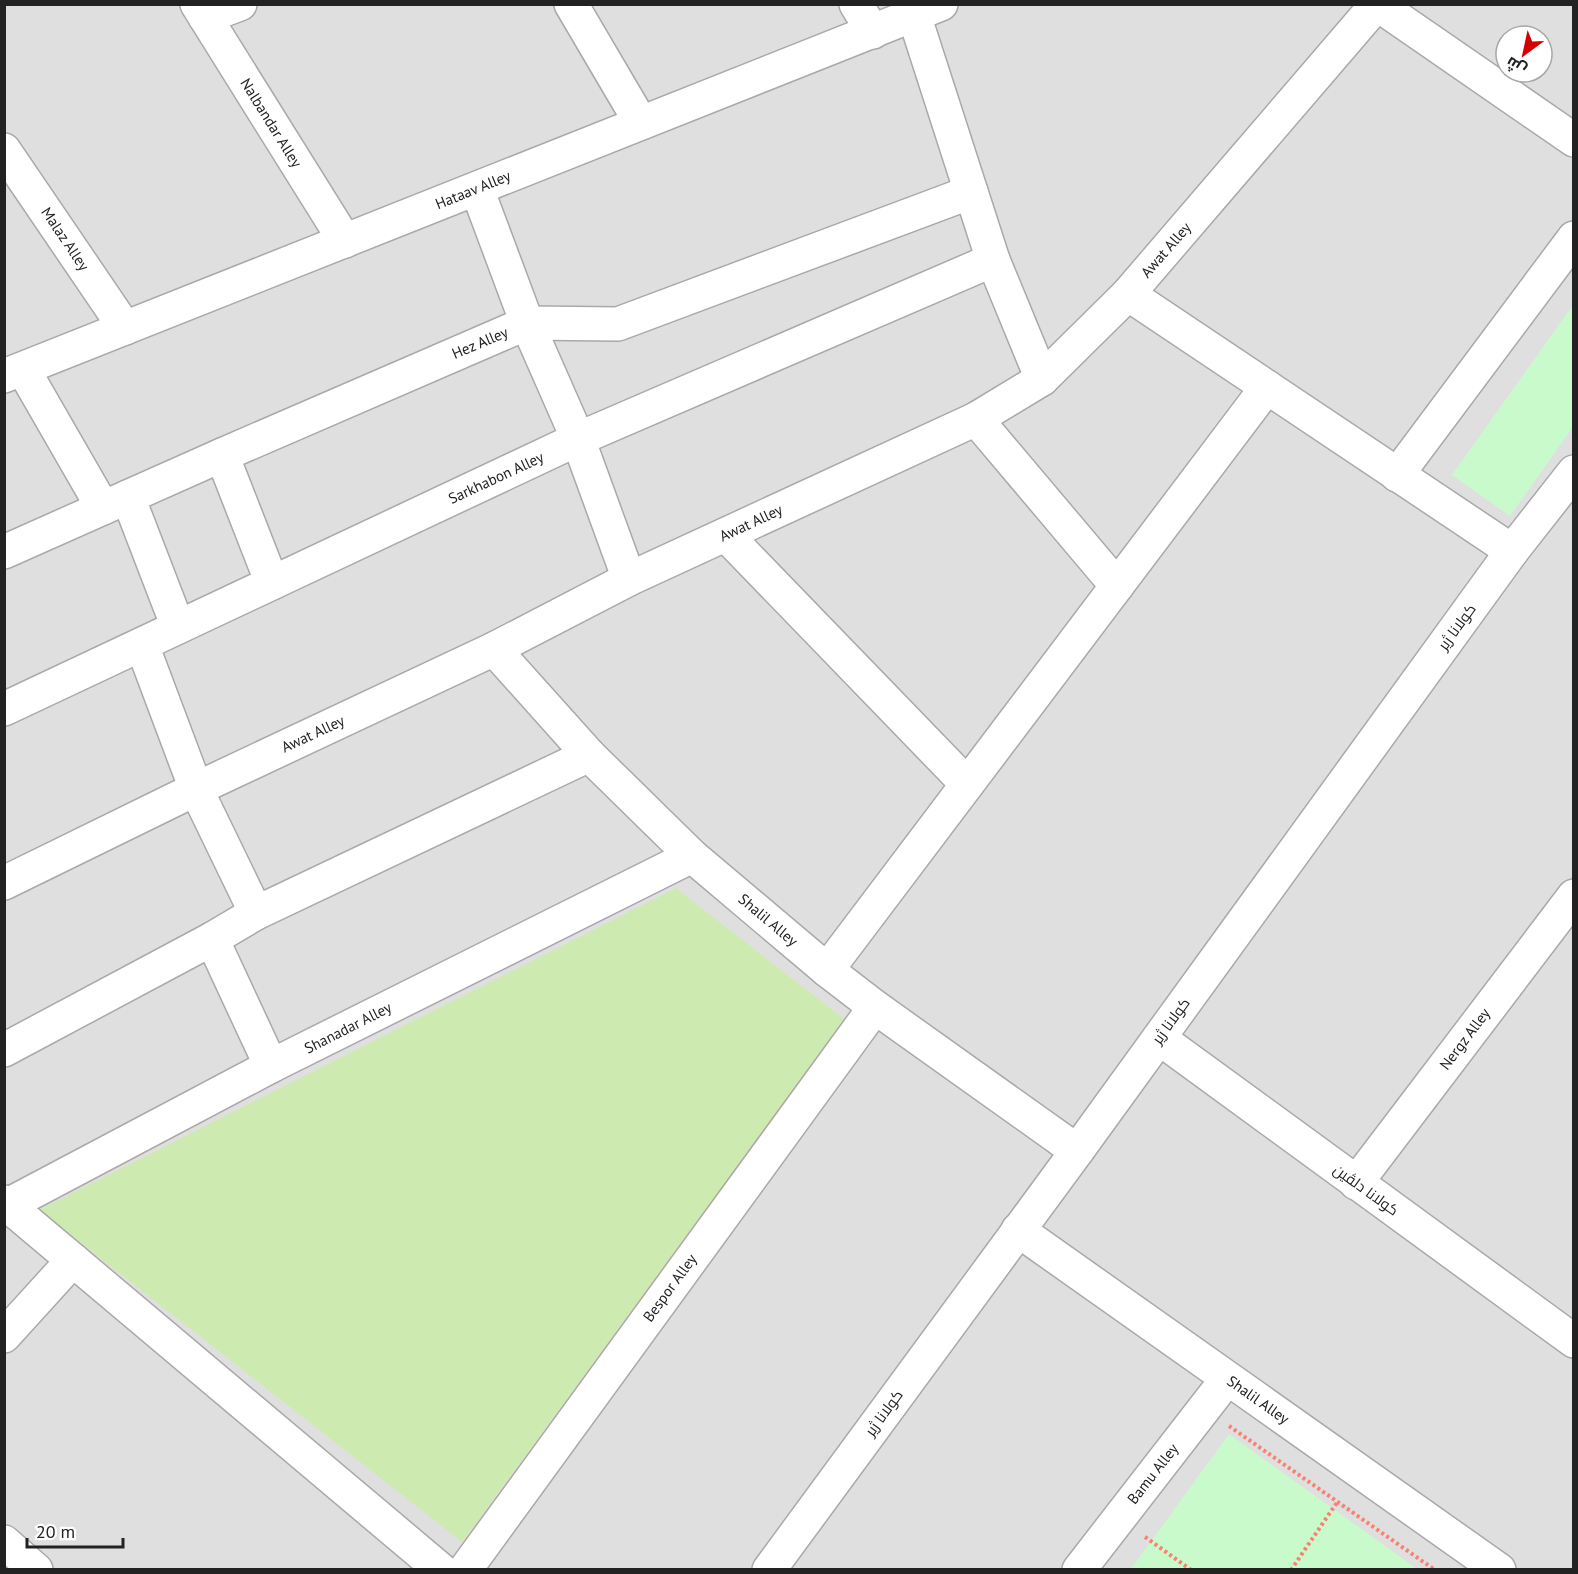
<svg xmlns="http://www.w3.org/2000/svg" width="1578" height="1574" font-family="'PT Sans',Cairo,sans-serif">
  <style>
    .residential { fill: #e0dfdf; fill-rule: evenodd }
    .grass { fill: #cdebb0 }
    .park { fill: #c8facc }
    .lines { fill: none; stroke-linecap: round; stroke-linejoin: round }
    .minor-casing { stroke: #a9a9a9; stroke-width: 36 }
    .path { stroke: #fa8072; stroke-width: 4; stroke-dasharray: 3 3; stroke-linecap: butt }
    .minor { stroke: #fff; stroke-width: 33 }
    .labels { text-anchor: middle; stroke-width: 5; stroke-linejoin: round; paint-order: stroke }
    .street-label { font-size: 15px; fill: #222; stroke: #fff }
  </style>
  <rect width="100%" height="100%" fill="#f2efe9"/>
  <!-- residential -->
  <path class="residential" d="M5,5H1573V1569H5ZM1506,36H1542V72H1506Z"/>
  <!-- grass -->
  <polygon class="grass" points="676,888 845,1020 462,1542 39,1210"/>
  <!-- park -->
  <g class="park">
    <polygon points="1573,305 1573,427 1510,516 1452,475"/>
    <polygon points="1229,1434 1417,1569 1131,1569"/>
  </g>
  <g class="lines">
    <defs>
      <g id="minor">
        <polyline points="197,4 345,241"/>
        <polyline points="571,4 641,123"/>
        <polyline points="856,4 873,32"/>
        <polyline points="1377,4 1574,140"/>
        <polyline points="914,15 993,260 1042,379"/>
        <polyline points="205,17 240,4"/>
        <polyline points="4,150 125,328"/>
        <polyline points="477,189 527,323 578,439 629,579"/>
        <polyline points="1128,294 1512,551"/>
        <polyline points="23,369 103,508"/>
        <polyline points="4,376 941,4"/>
        <polyline points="976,419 1117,586"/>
        <polyline points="222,455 272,583"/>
        <polyline points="1397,475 1574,238"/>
        <polyline points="128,497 178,627"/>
        <polyline points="726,535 967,784"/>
        <polyline points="4,552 222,455 527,323 618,324 971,192"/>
        <polyline points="142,645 196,789 256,913"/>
        <polyline points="494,649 589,755 692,856 827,970 875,1007 1077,1151"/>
        <polyline points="4,709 578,439 993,260"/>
        <polyline points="4,883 196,789 494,649 629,579 976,419 1042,379 1128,294 1377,4"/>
        <polyline points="212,939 271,1066"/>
        <polyline points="827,970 1267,387"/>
        <polyline points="1159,1038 1574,1341"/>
        <polyline points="4,1050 212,939 256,913 589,755"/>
        <polyline points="1356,1183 1574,896"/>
        <polyline points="4,1202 441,1570"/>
        <polyline points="8,1205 271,1066 692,856"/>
        <polyline points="1018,1230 1499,1570"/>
        <polyline points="4,1336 73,1260"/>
        <polyline points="4,1542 36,1570"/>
        <polyline points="465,1570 875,1007"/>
        <polyline points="769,1570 1077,1151 1512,551 1574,472"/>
        <polyline points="1079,1570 1227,1379"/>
      </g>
    </defs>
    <!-- minor casing -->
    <use href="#minor" class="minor-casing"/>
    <!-- path -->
    <g class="path">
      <polyline points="1229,1426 1435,1570"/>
      <polyline points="1145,1537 1191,1570"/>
      <polyline points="1291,1570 1338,1501"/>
    </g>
    <!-- minor -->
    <use href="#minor" class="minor"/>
  </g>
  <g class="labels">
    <!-- street labels -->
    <g class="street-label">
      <text transform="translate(271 123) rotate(58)" y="5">Nalbandar Alley</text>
      <text transform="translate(473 190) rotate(-22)" y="5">Hataav Alley</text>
      <text transform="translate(65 239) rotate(56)" y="5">Malaz Alley</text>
      <text transform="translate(1166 250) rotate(-49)" y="5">Awat Alley</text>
      <text transform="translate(480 343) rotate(-23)" y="5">Hez Alley</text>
      <text transform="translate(496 478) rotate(-25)" y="5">Sarkhabon Alley</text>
      <text transform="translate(751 523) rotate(-25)" y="5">Awat Alley</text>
      <text transform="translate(1457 627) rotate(-54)" y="5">کولانا ژیر</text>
      <text transform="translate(313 734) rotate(-25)" y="5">Awat Alley</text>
      <text transform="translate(768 920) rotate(40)" y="5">Shalil Alley</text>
      <text transform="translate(1171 1021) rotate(-54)" y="5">کولانا ژیر</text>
      <text transform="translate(348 1028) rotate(-27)" y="5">Shanadar Alley</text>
      <text transform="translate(1465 1039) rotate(-53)" y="5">Nergz Alley</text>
      <text transform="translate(1366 1190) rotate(36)" y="5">کولانا دلڤین</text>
      <text transform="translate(670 1288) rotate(-54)" y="5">Bespor Alley</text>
      <text transform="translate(1258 1400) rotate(35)" y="5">Shalil Alley</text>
      <text transform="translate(884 1413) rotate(-54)" y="5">کولانا ژیر</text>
      <text transform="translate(1153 1474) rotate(-52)" y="5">Bamu Alley</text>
    </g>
  </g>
  <!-- border -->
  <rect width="1578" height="1574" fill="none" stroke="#222222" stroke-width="12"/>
  <!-- north arrow -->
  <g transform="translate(1524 54) rotate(213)"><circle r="28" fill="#ffffff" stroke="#a7a7a7" stroke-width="1.5"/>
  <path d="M0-4.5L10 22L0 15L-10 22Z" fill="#d40000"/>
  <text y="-9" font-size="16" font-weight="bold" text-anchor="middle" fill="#222222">ش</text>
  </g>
  <!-- scale -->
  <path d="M27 1538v9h96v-9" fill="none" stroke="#222222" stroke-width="3"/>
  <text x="36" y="1538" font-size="18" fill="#222222" stroke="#ffffff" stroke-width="4.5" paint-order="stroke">20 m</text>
</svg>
